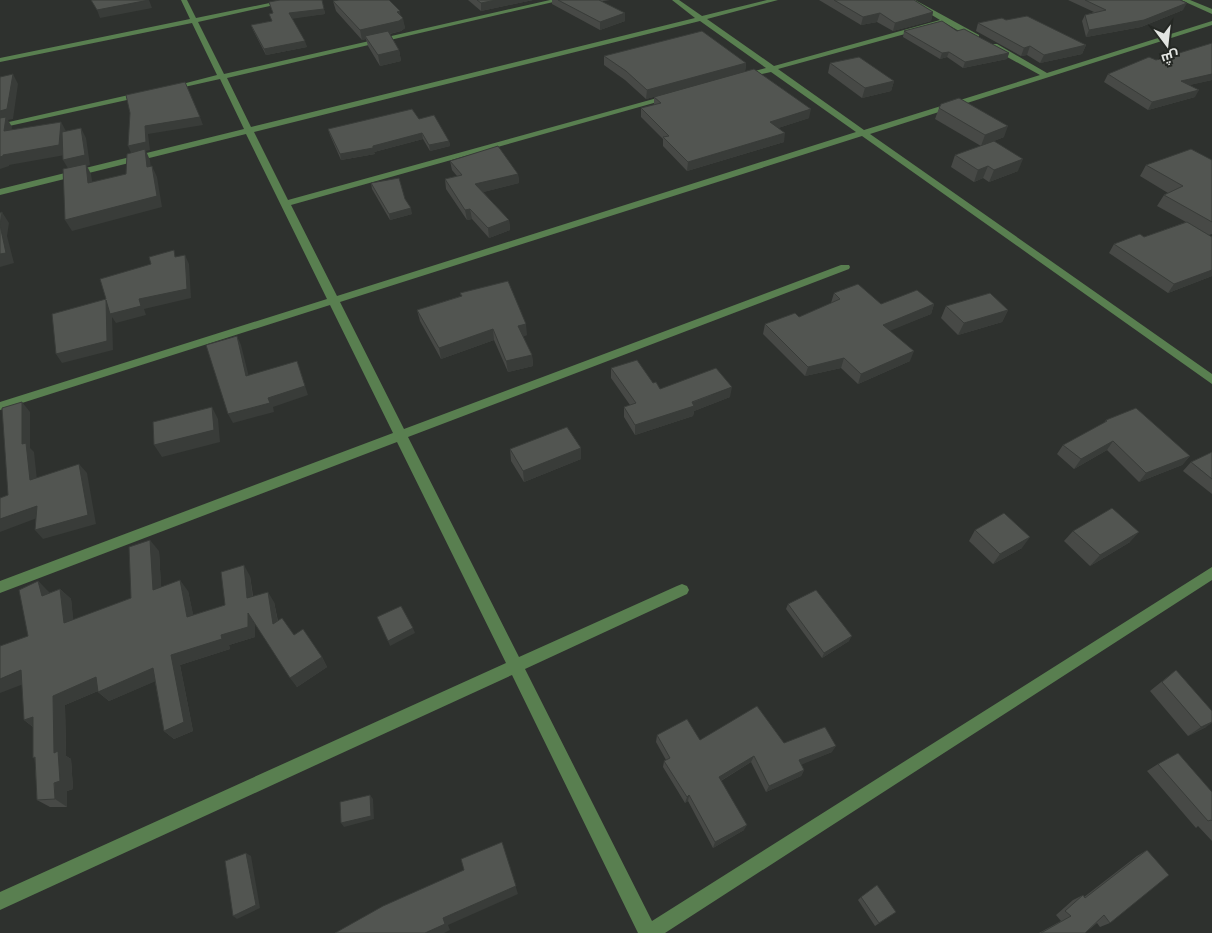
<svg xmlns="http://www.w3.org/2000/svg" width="1212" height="933" font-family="'Work Sans',Cairo,sans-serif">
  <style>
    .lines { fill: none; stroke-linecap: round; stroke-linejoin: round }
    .minor { fill: #597f50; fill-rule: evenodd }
    .wall { fill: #474946 }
    .shaded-wall { fill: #393c39 }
    .building { fill: #525551; stroke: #393c39 }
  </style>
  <rect width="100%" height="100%" fill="#2e312e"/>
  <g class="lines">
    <!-- minor -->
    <g class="minor">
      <path d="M181,0H187L196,18L284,0H297L198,22L224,74L550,0H562L227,78L251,127L695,18L672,0H679L702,16L767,0H778L707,19L774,66L940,20L907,0H915L979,35V39H973L945,23L778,69L864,130L1040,75L991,48V44H997L1047,73L1212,21V25L870,134L1212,374V384L862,136L340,302L404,429L841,265H849L850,267L849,269L408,437L519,657L677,586L682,584L687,586L689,590L687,594L525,669L652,921L1212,567V580L665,933H638L512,675L0,910V892L506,663L397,442L0,593V581L393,433L330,305L0,410V402L327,299L246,134L0,195V189L244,129L220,79L171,90L167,88L217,75L192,23L0,62V58L190,19ZM700,21L766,68L740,75V79L771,72L856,132L337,296L291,205L675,97L668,95L288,200L254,132Z"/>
      <polygon points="1181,0 1190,0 1212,9 1212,14"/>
      <polygon points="142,92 146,94 145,96 0,128 0,124"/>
    </g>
  </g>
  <!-- wall -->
  <g class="wall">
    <polygon points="322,0 325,14 292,18 307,47 266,55 253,30 251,25 272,21 273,13 269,2"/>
    <polygon points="468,0 533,0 481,11"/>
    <polygon points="552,0 610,0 602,1 625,21 600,30 552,4"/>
    <polygon points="819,0 914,0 933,12 931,21 893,31 877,22 861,25"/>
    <polygon points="1068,0 1180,0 1183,10 1141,27 1086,37 1082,21 1085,15 1094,12"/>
    <polygon points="333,1 401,15 405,28 401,31 390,34 399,50 401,61 380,66 368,46 366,39 362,40 336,11"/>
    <polygon points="1006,20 1086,45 1082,54 1040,63 1027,55 1021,56 976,31 978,23"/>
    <polygon points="904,31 957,31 1009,53 1007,59 963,68 947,57 940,59 903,37"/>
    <polygon points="604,56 746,63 745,72 646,99 625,80 604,65"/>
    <polygon points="830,63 894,81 891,91 862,98 828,73"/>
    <polygon points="1108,74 1212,80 1189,85 1195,97 1148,110 1104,82"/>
    <polygon points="654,97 809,118 778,128 784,142 687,171 663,146 663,139 641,117 641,108 654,105"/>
    <polygon points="939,108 1004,137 981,146 935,119"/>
    <polygon points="419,119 449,141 450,146 430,151 423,139 374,152 375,154 341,160 330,135 328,129"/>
    <polygon points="955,155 1018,171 989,182 983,178 974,182 951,167"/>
    <polygon points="1212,160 1212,234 1209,235 1212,237 1212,276 1168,293 1109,253 1114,244 1144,237 1186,222 1157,206 1164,195 1168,193 1140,176 1146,165"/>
    <polygon points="450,161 518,174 519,183 483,192 509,220 510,230 489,238 472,219 467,220 446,189 445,179 457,176 452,170"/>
    <polygon points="371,183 405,199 412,214 390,220 372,189"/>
    <polygon points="460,293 527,335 523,336 532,355 533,366 508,372 494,340 441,359 420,321 417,310 461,296"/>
    <polygon points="834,293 881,304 934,304 931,314 890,330 910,361 858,384 841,368 805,376 763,334 765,324 799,317 831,303"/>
    <polygon points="946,306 1008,310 1002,322 958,335 941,318"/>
    <polygon points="611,368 653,383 660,389 730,397 694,411 693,416 635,435 624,417 624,407 630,405 611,378"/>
    <polygon points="1106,420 1190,456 1182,465 1139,482 1107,450 1074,469 1057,454 1063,445 1103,424"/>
    <polygon points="581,448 581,459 524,482 511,461 510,449"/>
    <polygon points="1212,452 1212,494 1183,471 1191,462"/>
    <polygon points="975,530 1022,548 993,564 969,541"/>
    <polygon points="1073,531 1130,542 1090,566 1064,541"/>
    <polygon points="159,551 161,587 188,591 193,615 225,605 250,576 253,596 274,602 278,621 294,635 322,657 327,667 297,687 255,624 255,637 229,645 230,649 180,665 193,731 174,739 164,731 155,681 109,701 98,692 98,691 65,705 66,756 71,759 73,789 67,791 67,807 50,807 37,800 33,727 24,720 28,636 38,581 49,593 60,589 71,599 73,620 131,598"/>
    <polygon points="788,604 849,641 822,658 786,609"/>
    <polygon points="1176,670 1206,727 1188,736 1150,691"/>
    <polygon points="657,735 700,740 784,743 832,752 801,764 804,770 801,776 766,792 751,762 721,781 744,830 713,848 688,801 685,803 663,767 664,761 666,760 656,742"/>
    <polygon points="1158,764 1212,792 1212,841 1198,826 1196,828 1147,771"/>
    <polygon points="1147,850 1110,923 1100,927 1097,923 1085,933 1039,933 1061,921 1056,915 1073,900 1083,895 1084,897 1137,856"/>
    <polygon points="861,897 896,912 875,926 858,900"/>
  </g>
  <!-- shaded-wall -->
  <g class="shaded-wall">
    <polygon points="149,0 152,8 100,18 97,10"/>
    <polygon points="496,0 533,0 481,11 481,3"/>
    <polygon points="1187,3 1183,10 1141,27 1086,37 1089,30"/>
    <polygon points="324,9 325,14 291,19 289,13"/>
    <polygon points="400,11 401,20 403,18 405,28 401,31 367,39 365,36 366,39 362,40 360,30 397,12"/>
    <polygon points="933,12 931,21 893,31 895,23"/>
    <polygon points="625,13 625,21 600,30 600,22"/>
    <polygon points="880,13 877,22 861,25 863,17"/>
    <polygon points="305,41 307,47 266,55 264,49"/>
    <polygon points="1086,45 1082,54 1040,63 1044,55"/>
    <polygon points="1030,46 1027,55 1021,56 1024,48"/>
    <polygon points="399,50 401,61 380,66 378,55"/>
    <polygon points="949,52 947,57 940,59 942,53"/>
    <polygon points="1009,53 1007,59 963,68 965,62"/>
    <polygon points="746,63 745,72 646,99 647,90"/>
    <polygon points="13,74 18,84 13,119 8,120 12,127 10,141 0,122 0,111"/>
    <polygon points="1212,74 1212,80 1177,88 1181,81"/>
    <polygon points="894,81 891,91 862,98 865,88"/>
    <polygon points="1199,90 1195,97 1148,110 1152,102"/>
    <polygon points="811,109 809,118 769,131 770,122"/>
    <polygon points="200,117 203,125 148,134 150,150 146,151 150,160 152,178 147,167 132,155 128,146 145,126"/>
    <polygon points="61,122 66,131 65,155 9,165 9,166 0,169 0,157 3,155"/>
    <polygon points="1008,126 1004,137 981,146 985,135"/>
    <polygon points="81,128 86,138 90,165 87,166 91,174 94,194 69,170 63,160"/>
    <polygon points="422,133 423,139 374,152 375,154 341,160 340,154"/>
    <polygon points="785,133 784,142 687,171 688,162"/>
    <polygon points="449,141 450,146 430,151 429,145"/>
    <polygon points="1023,159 1018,171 989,182 994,170"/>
    <polygon points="152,166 157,177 162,207 72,231 65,220"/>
    <polygon points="988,166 983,178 974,182 978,170"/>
    <polygon points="518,174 519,183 476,194 475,184"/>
    <polygon points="411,208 412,214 390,220 389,214"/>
    <polygon points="470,209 472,219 467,220 465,210"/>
    <polygon points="2,212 9,223 7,236 14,263 0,267 0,225"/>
    <polygon points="509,220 510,230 489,238 488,228"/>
    <polygon points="185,255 189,264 191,298 144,309 146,315 116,323 112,317 113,350 62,363 56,354 106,300 139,299"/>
    <polygon points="1212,270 1212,276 1168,293 1174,284"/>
    <polygon points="934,304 931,314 880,335 883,325"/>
    <polygon points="1008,310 1002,322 958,335 964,323"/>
    <polygon points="526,324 527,335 520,337 518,326"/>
    <polygon points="493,329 494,340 441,359 439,348"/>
    <polygon points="237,336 241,345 251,385 246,376"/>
    <polygon points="914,351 910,361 858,384 861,374"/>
    <polygon points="532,355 533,366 508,372 506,361"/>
    <polygon points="844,358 841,368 805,376 808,367"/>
    <polygon points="297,361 308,395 273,407 274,412 233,423 228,414 268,398"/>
    <polygon points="732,387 730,397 694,411 693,416 635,435 635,425"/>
    <polygon points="22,402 30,412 30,448 34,452 38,490 30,480 22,444"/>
    <polygon points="212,407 218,419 220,442 162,457 154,445"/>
    <polygon points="1113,441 1107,450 1074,469 1081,459"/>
    <polygon points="581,448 581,459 524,482 523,471"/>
    <polygon points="1190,456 1182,465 1139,482 1146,473"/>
    <polygon points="79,464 87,473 96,524 43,539 35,530"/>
    <polygon points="37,506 45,515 0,532 0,519"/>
    <polygon points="1139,532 1130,542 1090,566 1100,555"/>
    <polygon points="1030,537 1022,548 993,564 1000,554"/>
    <polygon points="150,540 159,551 162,601 153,590"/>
    <polygon points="244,565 250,576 254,609 247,598"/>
    <polygon points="180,580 188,591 196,627 187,617"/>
    <polygon points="38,581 49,592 53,606 42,596"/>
    <polygon points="60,589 71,599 75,633 64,623"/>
    <polygon points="268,592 274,602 280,634 273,624"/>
    <polygon points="248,613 255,624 255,637 229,645 230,649 180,665 193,731 174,739 164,731 171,655 221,635"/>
    <polygon points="413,628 415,633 390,646 388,641"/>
    <polygon points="852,636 849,641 822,658 824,653"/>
    <polygon points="322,657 327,667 297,687 290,678"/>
    <polygon points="153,668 163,678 109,701 98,692"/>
    <polygon points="21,670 34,680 0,693 0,679"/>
    <polygon points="96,677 107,687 65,705 66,756 71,759 73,789 67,791 67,807 55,799 53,696"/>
    <polygon points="33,717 36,729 24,720"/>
    <polygon points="1212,722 1212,723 1206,727 1188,736 1201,727"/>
    <polygon points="836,746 832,752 796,767 799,760"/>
    <polygon points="754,756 751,762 717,783 719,777"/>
    <polygon points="804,770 801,776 766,792 769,786"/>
    <polygon points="370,795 373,799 374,819 344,827 341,823"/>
    <polygon points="689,795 688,801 685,803 687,797"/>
    <polygon points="747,825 744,830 713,848 715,842"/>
    <polygon points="502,842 518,894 448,925 450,930 444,933 425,933 443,918"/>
    <polygon points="246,853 251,856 260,908 237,919 233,916"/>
  </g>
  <!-- building -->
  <g class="building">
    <polygon points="91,0 149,0 97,10"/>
    <polygon points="280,0 322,0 324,9 289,13 305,41 264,49 251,25 272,21 269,14 273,13 269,2"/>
    <polygon points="339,0 389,0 400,11 397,12 403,18 399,21 360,30 333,1"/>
    <polygon points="477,0 496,0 481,3"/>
    <polygon points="558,0 599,0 625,13 600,22"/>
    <polygon points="834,0 914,0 933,12 895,23 880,13 863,17"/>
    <polygon points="1085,0 1180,0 1187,3 1144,20 1089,30 1085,15 1106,10"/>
    <polygon points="1027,16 1086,45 1044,55 1030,46 1024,48 978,23 1002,18 1006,20"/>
    <polygon points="942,21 957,31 964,29 1009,53 965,62 949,52 942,53 904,31"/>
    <polygon points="388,31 399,50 378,55 365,36"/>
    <polygon points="702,31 746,63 647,90 626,71 604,56"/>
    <polygon points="1212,43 1212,74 1181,81 1199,90 1152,102 1108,74 1149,57 1156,60"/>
    <polygon points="859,57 894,81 865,88 830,63"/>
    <polygon points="754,69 811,109 770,122 785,133 688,162 663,137 669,136 641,108 661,103 654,97"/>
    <polygon points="13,74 7,109 0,111 0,77"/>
    <polygon points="185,82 200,117 145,126 146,142 128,146 130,113 126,95"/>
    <polygon points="959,98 1008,126 985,135 939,108 941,104"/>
    <polygon points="412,109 419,119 434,115 449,141 429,145 422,133 373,146 373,148 340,154 328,129"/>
    <polygon points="6,117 4,131 61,122 59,145 3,155 3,156 0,157 0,118"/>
    <polygon points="81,128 85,155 63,160 62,132"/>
    <polygon points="994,141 1023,159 994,170 988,166 978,170 955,155"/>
    <polygon points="498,146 518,174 475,184 509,220 488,228 470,209 465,210 445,179 462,175 450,161"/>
    <polygon points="145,149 147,167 152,166 157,196 65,220 63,169 86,164 88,183 126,174 127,154"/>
    <polygon points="1191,149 1212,160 1212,222 1164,195 1183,186 1146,165"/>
    <polygon points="399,178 405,199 411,208 389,214 371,183"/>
    <polygon points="2,212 0,225 6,253 0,254 0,213"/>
    <polygon points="1187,222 1212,237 1212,270 1174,284 1114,244 1140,234 1144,237"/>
    <polygon points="174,250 175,257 185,255 187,289 139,299 141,306 110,314 106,300 107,341 56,354 52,314 106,299 100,279 151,264 149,257"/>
    <polygon points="508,281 526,324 518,326 532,355 506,361 493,329 439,348 417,310 462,296 460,293"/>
    <polygon points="858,284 881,304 917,290 934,304 883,325 914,351 861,374 844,358 808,367 765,324 795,313 799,317 840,299 834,293"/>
    <polygon points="990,293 1008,310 964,323 946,306"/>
    <polygon points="237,336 246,376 297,361 305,386 268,398 270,403 228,414 206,345"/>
    <polygon points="637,360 653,383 656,382 660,389 716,368 732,387 692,402 694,406 635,425 624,407 636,403 611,368"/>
    <polygon points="22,402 22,444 26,443 30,480 79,464 88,515 35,530 37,506 0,519 0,498 8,495 2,408"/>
    <polygon points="212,407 214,430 154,445 153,422"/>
    <polygon points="1136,408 1190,456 1146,473 1113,441 1081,459 1063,445 1107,421 1106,420"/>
    <polygon points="567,427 581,448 523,471 510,449"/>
    <polygon points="1212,452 1212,479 1191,462"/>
    <polygon points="1112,508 1139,532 1100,555 1073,531"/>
    <polygon points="1004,513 1030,537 1000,554 975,530"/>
    <polygon points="150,540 153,590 180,580 187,617 225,605 221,572 244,565 247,598 268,592 273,624 282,618 294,635 303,629 322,657 290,678 248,613 248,627 221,635 222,639 171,655 184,722 164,731 153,668 98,692 96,677 53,696 54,753 58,751 60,781 54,783 55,799 37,800 35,757 33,758 33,717 24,720 21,670 0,679 0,646 28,636 19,590 38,581 42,596 60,589 64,623 131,598 129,547"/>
    <polygon points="816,590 852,636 824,653 788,604"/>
    <polygon points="401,606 413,628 388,641 377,617"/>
    <polygon points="1176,670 1212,711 1212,722 1201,727 1162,682"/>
    <polygon points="757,706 784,743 825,727 836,746 799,760 804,770 769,786 754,756 719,777 747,825 715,842 689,795 687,797 664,761 670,758 657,735 687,719 700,740"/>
    <polygon points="1178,753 1212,792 1212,821 1211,820 1208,821 1158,764"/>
    <polygon points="370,795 371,816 341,823 340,802"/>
    <polygon points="502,842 516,886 443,918 445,924 425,933 335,933 383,906 464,870 461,859"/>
    <polygon points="1147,850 1169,875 1110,923 1104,915 1085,933 1041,933 1071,916 1065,911 1083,895 1085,898"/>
    <polygon points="246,853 256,905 233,916 225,861"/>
    <polygon points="877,885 896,912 879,923 861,897"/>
  </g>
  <!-- north arrow -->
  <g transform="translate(1167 45) rotate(165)" stroke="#252824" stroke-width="4" paint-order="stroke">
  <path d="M0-4L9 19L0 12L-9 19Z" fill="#e2e4e1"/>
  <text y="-8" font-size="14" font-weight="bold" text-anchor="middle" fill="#e2e4e1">ش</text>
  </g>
</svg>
